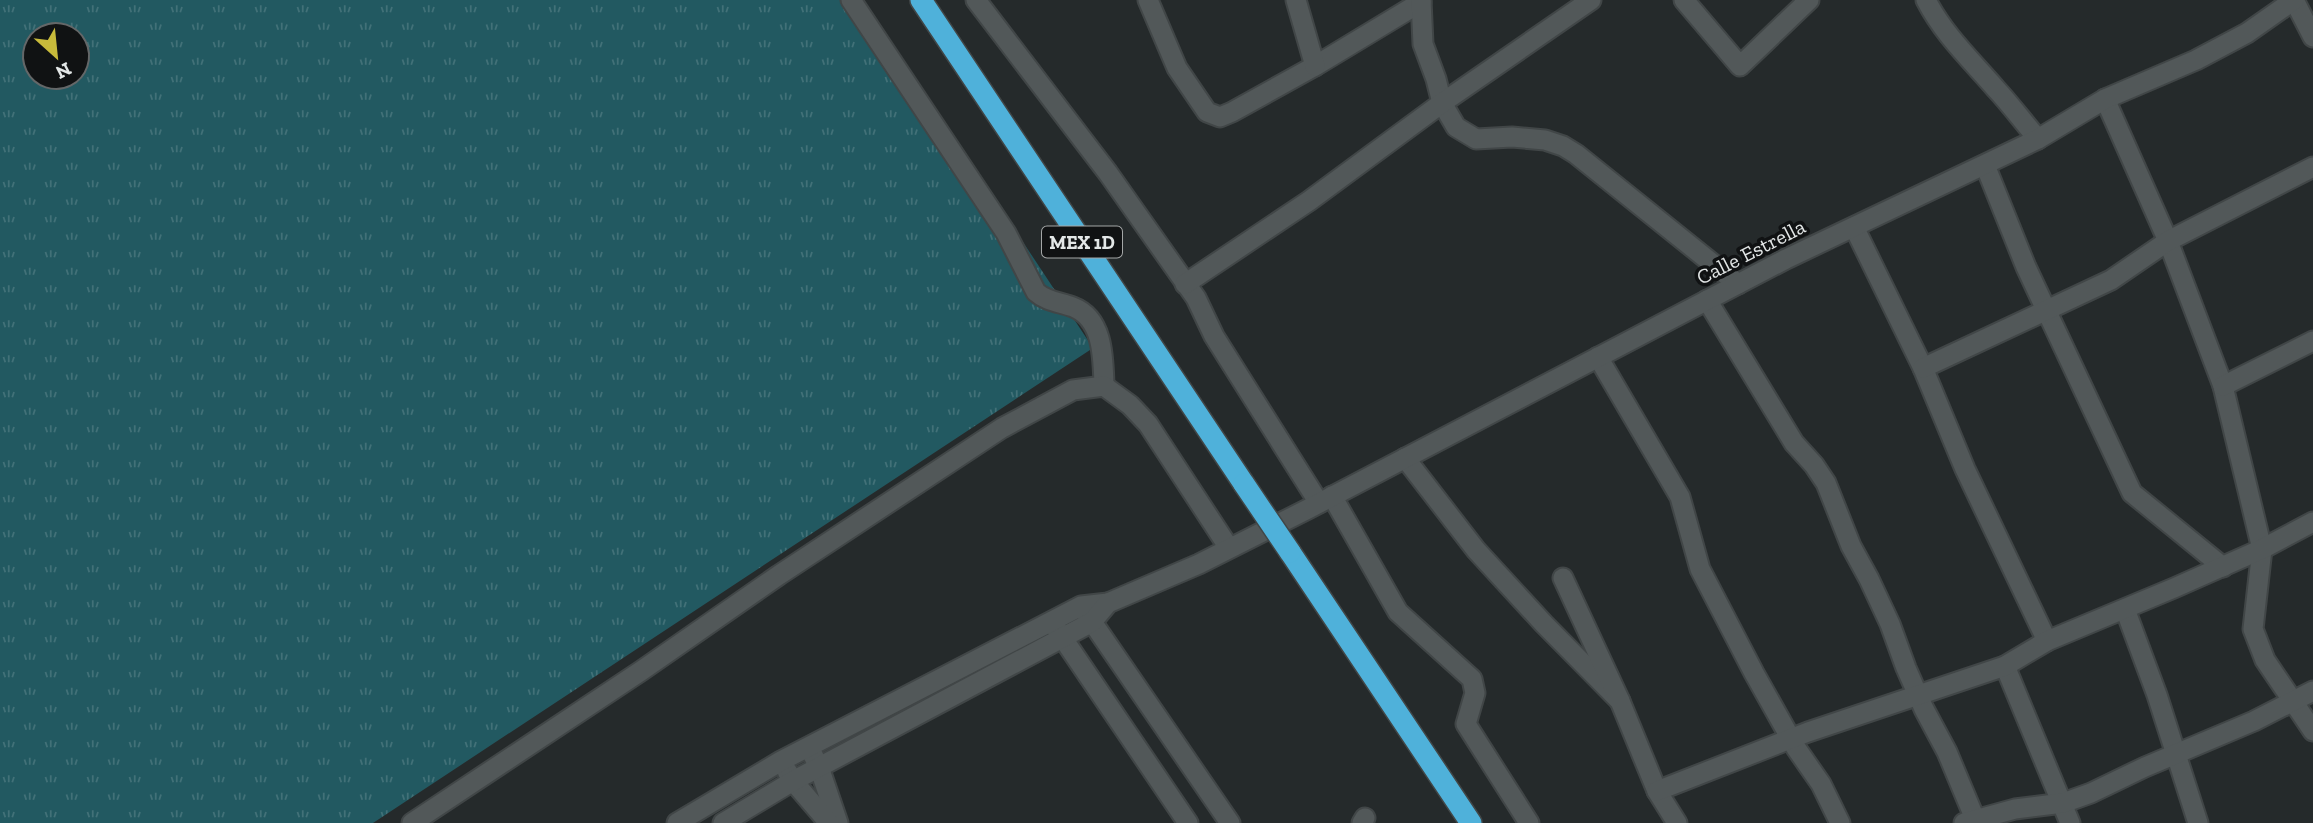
<svg xmlns="http://www.w3.org/2000/svg" width="2313" height="823" font-family="'Zilla Slab',serif">
  <style>
    .grass { fill: url(#grass-tufts); fill-rule: evenodd }
    .lines { fill: none; stroke-linecap: round; stroke-linejoin: round }
    .street-casing { stroke: #414647; stroke-width: 23 }
    .highway-casing { stroke: #414647; stroke-width: 24 }
    .street { stroke: #525859; stroke-width: 19 }
    .highway { stroke: #4fb1da; stroke-width: 21 }
    .highway-bridge-casing { stroke: #414647; stroke-width: 24; stroke-linecap: butt }
    .highway-bridge { stroke: #4fb1da; stroke-width: 21 }
    .labels { text-anchor: middle; stroke-width: 7; stroke-linejoin: round; paint-order: stroke }
    .shield { fill: #101213; stroke: #a4a7a7; stroke-width: 2 }
    .shield-label { font-size: 19px; font-weight: bold; fill: #e3e7e7 }
    .street-label { font-size: 21px; fill: #e3e7e7; stroke: #101213 }
  </style>
  <defs>
    <pattern id="grass-tufts" width="24" height="20" patternUnits="userSpaceOnUse" patternTransform="scale(1.75)"><rect width="24" height="20" fill="#225961"/><path d="M3 7l-1-3M5 7V3M7 7l1-3M15 17l-1-3M17 17v-4M19 17l1-3" fill="none" stroke="#427178"/></pattern>
  </defs>
  <rect width="100%" height="100%" fill="#252a2b"/>
  <!-- grass -->
  <path class="grass" d="M0,0H863L1093,348L373,823H0ZM35,35H77V77H35Z"/>
  <g class="lines">
    <defs>
      <g id="street">
        <path d="M851,0L1006,233L1036,292C1047,302 1060,302 1073,307C1104,319 1103,359 1104,386"/>
        <polyline points="976,0 1108,173 1196,298 1214,336 1319,503"/>
        <polyline points="1148,0 1177,68 1207,112 1220,117 1232,112 1315,66 1421,2"/>
        <polyline points="1296,0 1315,66"/>
        <polyline points="1421,0 1423,44 1436,79 1442,103 1456,127 1476,139 1512,137 1545,140 1563,146 1576,154 1738,284"/>
        <polyline points="1684,0 1740,66 1809,0"/>
        <path d="M1926,0C1944,35 1971,60 1996,89C2011,105 2024,123 2038,139"/>
        <polyline points="2294,0 2313,37"/>
        <polyline points="2105,99 2168,241 2223,386 2262,549 2253,629 2265,660 2313,731"/>
        <polyline points="1985,165 2026,267 2132,493 2223,567"/>
        <polyline points="1854,227 1923,368 1965,469 2047,641"/>
        <polyline points="1185,284 1309,201 1442,103 1591,0"/>
        <polyline points="1707,300 1794,443 1814,465 1826,483 1851,546 1869,579 1890,624 1906,668 1924,709 1947,752 1975,819"/>
        <polyline points="1598,357 1680,497 1700,569 1754,673 1796,748 1821,784 1840,823"/>
        <polyline points="1923,368 2111,280 2168,241 2313,167"/>
        <polyline points="2223,386 2313,341"/>
        <polyline points="1405,458 1476,550 1544,624 1620,701"/>
        <polyline points="1332,496 1398,612 1472,679 1475,693 1466,724 1529,823"/>
        <polyline points="1563,578 1620,701 1657,791 1677,823"/>
        <polyline points="2125,609 2157,695 2198,823"/>
        <polyline points="1086,613 1230,823"/>
        <polyline points="1056,628 1188,823"/>
        <polyline points="2005,666 2070,823"/>
        <polyline points="813,755 819,767 838,823"/>
        <polyline points="787,771 793,781 829,823"/>
        <polyline points="1657,791 1808,732 2005,666 2047,641 2174,588 2262,549 2313,522"/>
        <polyline points="412,823 641,671 779,575 1002,428 1073,390 1104,386 1130,405 1148,424 1229,548"/>
        <polyline points="677,823 781,761 1081,606 1108,603"/>
        <polyline points="723,823 793,781 1092,622 1108,603 1199,564 1308,509 1786,259 2038,139 2105,99 2196,60 2247,33 2294,0"/>
        <polyline points="1362,823 1365,818"/>
        <polyline points="1964,823 2015,809 2063,803 2091,793 2145,767 2254,721 2313,691"/>
      </g>
      <g id="highway">
        <polyline points="921,0 1244,484"/>
        <polyline points="1290,552 1471,823"/>
      </g>
    </defs>
    <!-- street casing -->
    <use href="#street" class="street-casing"/>
    <!-- highway casing -->
    <use href="#highway" class="highway-casing"/>
    <!-- street -->
    <use href="#street" class="street"/>
    <!-- highway -->
    <use href="#highway" class="highway"/>
    <defs>
      <polyline id="highway-bridge" points="1244,484 1290,552"/>
    </defs>
    <!-- highway-bridge casing -->
    <use href="#highway-bridge" class="highway-bridge-casing"/>
    <!-- highway-bridge -->
    <use href="#highway-bridge" class="highway-bridge"/>
  </g>
  <g class="labels">
    <!-- shield labels -->
    <rect class="shield" x="1042" y="226.5" width="80" height="31" rx="5"/>
    <g class="shield-label">
      <text x="1082" y="249">MEX 1D</text>
    </g>
    <!-- street labels -->
    <g class="street-label">
      <text transform="translate(1751 252) rotate(-27)" y="7">Calle Estrella</text>
    </g>
  </g>
  <!-- north arrow -->
  <g transform="translate(56 56) rotate(153)"><circle r="33" fill="#101213" stroke="#646768" stroke-width="2"/>
  <path d="M0-5L12 26L0 18L-12 26Z" fill="#c8bb3b"/>
  <text y="-10" font-size="19" font-weight="bold" text-anchor="middle" fill="#e3e7e7">N</text>
  </g>
</svg>
